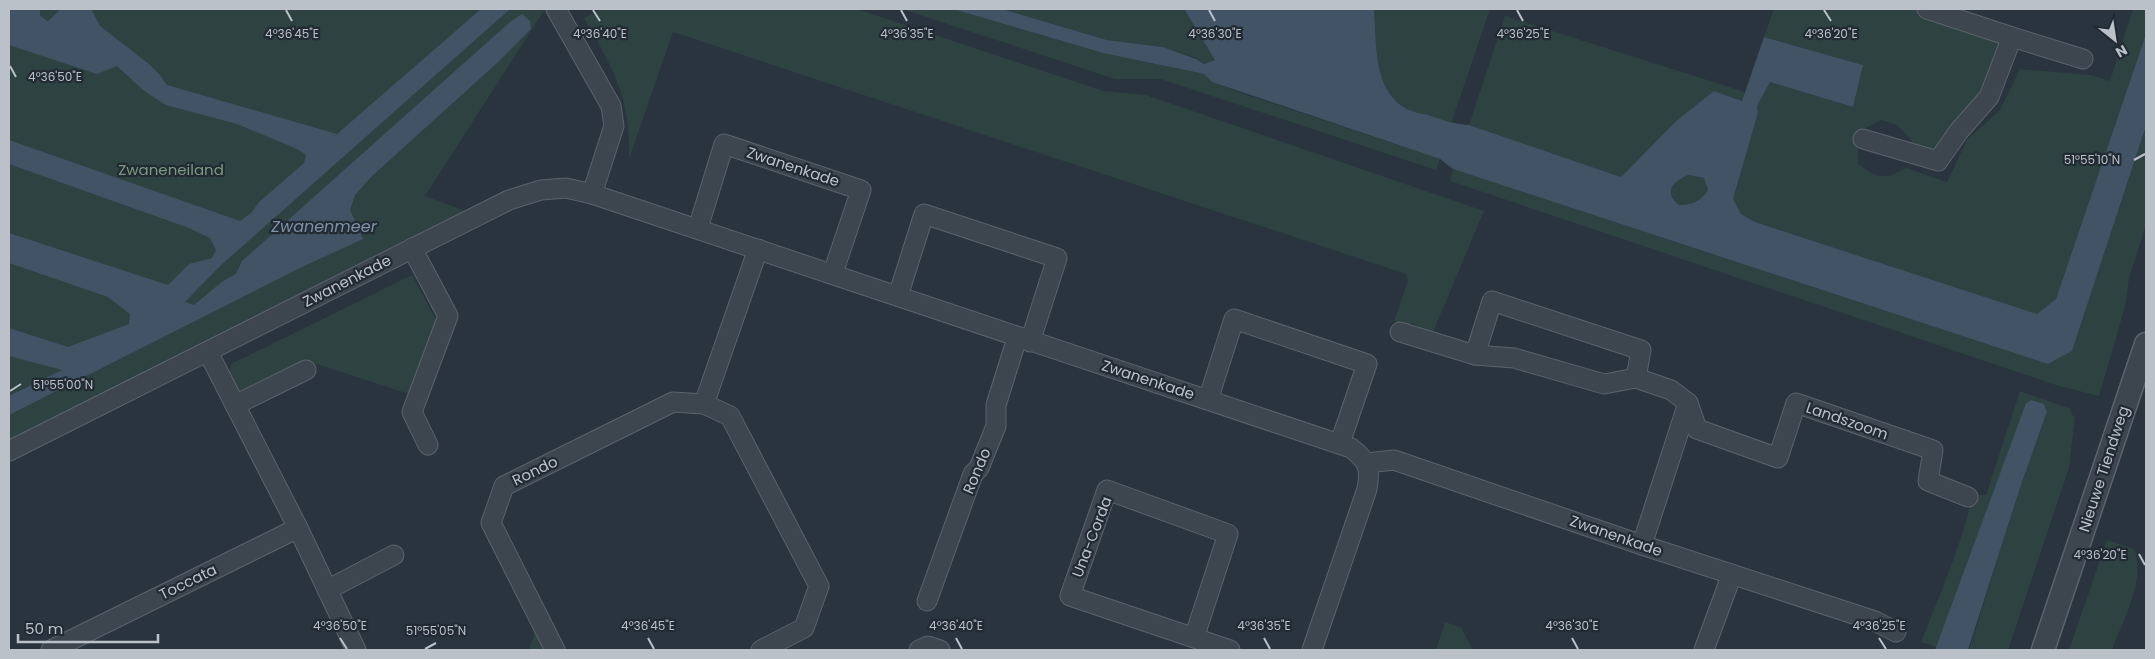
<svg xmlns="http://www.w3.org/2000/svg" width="2155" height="659" font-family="Poppins,sans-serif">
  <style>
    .green { fill: #2e4241 }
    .water { fill: #415365; fill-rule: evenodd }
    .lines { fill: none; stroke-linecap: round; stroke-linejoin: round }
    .minor-casing { stroke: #5b636c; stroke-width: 21 }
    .tertiary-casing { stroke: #5b636c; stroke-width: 25 }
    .minor { stroke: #3d454f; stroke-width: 19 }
    .tertiary { stroke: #3d454f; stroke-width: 22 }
    .ticks { fill: none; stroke: #bac1c9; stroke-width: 2 }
    .labels { text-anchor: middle; stroke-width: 4.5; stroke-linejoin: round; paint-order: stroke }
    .street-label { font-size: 15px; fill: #bac1c9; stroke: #222a34 }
    .park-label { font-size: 15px; fill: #7b9c80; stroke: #222a34 }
    .water-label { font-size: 16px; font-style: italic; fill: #7e93a8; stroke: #222a34 }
    .ticks-label { font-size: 12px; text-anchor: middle; fill: #bac1c9; stroke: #222a34; stroke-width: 4.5; stroke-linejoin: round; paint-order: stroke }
  </style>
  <rect width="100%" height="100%" fill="#29343e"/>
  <!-- green -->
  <g class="green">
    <polygon points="9,9 545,9 425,196 468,212 9,445"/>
    <path d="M601,9H857L1104,91L1146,95L1484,211L1433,332L1411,323L1410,326L1394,321L1408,281L1406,274L673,32L629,159C632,100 612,67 584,18Z"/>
    <polygon points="902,9 953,9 1103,53 1204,74 1212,82 1238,92 1440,159 1436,170 1161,79 1115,79"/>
    <polygon points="1002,9 1184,9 1215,60 1204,64 1196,58 1163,47 1107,40"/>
    <path d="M1374,9H1490L1451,124C1438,119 1424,116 1410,110C1372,94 1377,43 1374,9Z"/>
    <path d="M1774,9H1919L1917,16L2005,45L1986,98L1941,161L1912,158L1911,139L1897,125L1881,120L1865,128L1858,144V164C1878,178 1883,181 1906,168L1947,182L1967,140L2000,110L2020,69L2091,75L2110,81L2133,9H2146V34L2056,300L2037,314L1755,222L1741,214L1733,199L1758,113L1757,106L1770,82L1853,107L1863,65L1764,37Z"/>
    <polygon points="1505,16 1745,92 1742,101 1714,91 1676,121 1621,177 1469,125"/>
    <polygon points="2146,126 2146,225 2129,278 2125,307 2099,396 2059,386 1985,361 1450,181 1453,169 2048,364 2072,351"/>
    <path d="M1688,175L1705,178L1708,190C1701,201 1692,205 1679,205C1663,190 1673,182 1688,175Z"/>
    <polygon points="412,275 439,325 415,396 304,360 237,393 229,378 231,364"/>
    <path d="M2020,391L2071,409L2072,415L2075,416L2069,468L2008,650H1969L2021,485L2047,413L2031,400L2026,403L1937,647L1921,642C1940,594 1961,546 1973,495H1986Z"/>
    <path d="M2107,540L2134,549C2147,578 2122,622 2112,650H2069Z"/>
    <polygon points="1445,622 1461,627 1473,650 1436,650"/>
    <polygon points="535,631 544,650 529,650"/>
  </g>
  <!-- water -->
  <g class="water">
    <polygon points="9,9 40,9 40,16 48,21 61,9 91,9 100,26 149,64 159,74 167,85 337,134 481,9 510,9 219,267 185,302 194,305 223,281 236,274 242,261 260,245 510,22 522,14 530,21 531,29 497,63 371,177 355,195 350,210 363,239 300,268 9,415 9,396 62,370 9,356 9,328 68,347 129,324 130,314 108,297 9,263 9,233 168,285 189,264 212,258 216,250 210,238 189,228 9,164 9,140 240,221 251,213 259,202 304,163 306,155 297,149 237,124 166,105 144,91 117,66 97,74 9,45"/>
    <path d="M953,9H1002L1107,40L1163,47L1196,59L1204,64L1215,60L1184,9H1374C1377,43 1372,92 1409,110C1415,112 1422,114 1428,115C1442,120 1454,124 1469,125L1621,177L1676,121L1714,91L1742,101L1764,37L1863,65L1853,107L1770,82L1757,106L1758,113L1733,199L1741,214L1755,222L2037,314L2056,299L2146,34V126L2072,351L2048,364L1453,169L1440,159L1212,82L1204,74L1103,53ZM1688,175L1704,178L1708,190C1701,201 1692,205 1679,205C1663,191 1673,182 1688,175Z"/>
    <polygon points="2031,400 2044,404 2047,412 2021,485 1968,650 1935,650 2026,403"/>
  </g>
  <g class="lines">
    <defs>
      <g id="minor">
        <polyline points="556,9 611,106 614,126 592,194"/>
        <polyline points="2012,37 2083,59"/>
        <polyline points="1863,139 1938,161 1959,131 1989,97 2012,37 1927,9"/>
        <polyline points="698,228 724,144 861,190 833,273"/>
        <polyline points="412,248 448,316 412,412 428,445"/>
        <polyline points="898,296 924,214 1057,258 1030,342"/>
        <polyline points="1400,332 1475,355 1514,358 1604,384 1636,378 1671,390 1688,403 1697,429 1778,458 1796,403 1933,450 1928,481 1968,497"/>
        <polyline points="208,352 298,528 356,650"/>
        <polyline points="1475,355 1492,301 1641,350 1636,378"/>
        <polyline points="1208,400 1234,319 1367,364 1340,443"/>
        <polyline points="704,404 758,249"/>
        <polyline points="235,405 306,370"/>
        <path d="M9,451L509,200L541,190L566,188L592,194L1351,448C1368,461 1371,468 1367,489L1312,650"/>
        <polyline points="1367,463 1394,460 1642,545 1875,621 1896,632"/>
        <polyline points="1642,545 1688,403"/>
        <polyline points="327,590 394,555"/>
        <polyline points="927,601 973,474 979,468 996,426 996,405 1017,338"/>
        <polyline points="1194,638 1228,534 1107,490 1070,596 1230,650"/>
        <polyline points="51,650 298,528"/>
        <polyline points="555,650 491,523 504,486 673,402 704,404 730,416 819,586 804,628 761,650"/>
        <polyline points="919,650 928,646 940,650"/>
        <polyline points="1704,650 1732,574"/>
      </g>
      <polyline id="tertiary" points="2043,650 2146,344"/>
    </defs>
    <!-- minor casing -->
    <use href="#minor" class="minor-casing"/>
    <!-- tertiary casing -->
    <use href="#tertiary" class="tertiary-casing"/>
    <!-- minor -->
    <use href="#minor" class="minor"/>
    <!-- tertiary -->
    <use href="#tertiary" class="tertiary"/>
  </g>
  <!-- ticks -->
  <path class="ticks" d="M286,10L292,21M593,10L600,21M901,10L907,21M1209,10L1215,21M1517,10L1523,21M1824,10L1831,21M10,66L16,77M2134,160L2145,154M10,391L21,384M2139,554L2145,565M340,638L347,649M648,638L654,649M956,638L962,649M1264,638L1270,649M1572,638L1578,649M1879,638L1886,649M425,649L436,643"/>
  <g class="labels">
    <!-- street labels -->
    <g class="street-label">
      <text transform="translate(793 167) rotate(18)" y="5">Zwanenkade</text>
      <text transform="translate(347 281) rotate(-27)" y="5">Zwanenkade</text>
      <text transform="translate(1148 380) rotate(18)" y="5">Zwanenkade</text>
      <text transform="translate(1847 421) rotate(19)" y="5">Landszoom</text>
      <text transform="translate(2104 469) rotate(-72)" y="5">Nieuwe Tiendweg</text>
      <text transform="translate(535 471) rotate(-26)" y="5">Rondo</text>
      <text transform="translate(977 471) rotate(-67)" y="5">Rondo</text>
      <text transform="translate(1616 536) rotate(19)" y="5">Zwanenkade</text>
      <text transform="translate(1092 537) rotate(-69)" y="5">Una-Corda</text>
      <text transform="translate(188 582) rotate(-26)" y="5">Toccata</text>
    </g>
    <!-- park labels -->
    <g class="park-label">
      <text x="171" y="175">Zwaneneiland</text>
    </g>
    <!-- water labels -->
    <g class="water-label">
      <text x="324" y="232">Zwanenmeer</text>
    </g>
  </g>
  <g class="ticks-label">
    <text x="292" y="38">4°36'45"E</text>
    <text x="1215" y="38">4°36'30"E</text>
    <text x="1523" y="38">4°36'25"E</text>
    <text x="600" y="38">4°36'40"E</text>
    <text x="907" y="38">4°36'35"E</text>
    <text x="1831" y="38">4°36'20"E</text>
    <text x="55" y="81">4°36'50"E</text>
    <text x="2092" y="164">51°55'10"N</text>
    <text x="63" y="389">51°55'00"N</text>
    <text x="2100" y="559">4°36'20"E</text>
    <text x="340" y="630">4°36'50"E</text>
    <text x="648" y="630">4°36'45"E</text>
    <text x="956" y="630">4°36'40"E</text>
    <text x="1264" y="630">4°36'35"E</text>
    <text x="1572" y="630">4°36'30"E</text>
    <text x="1879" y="630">4°36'25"E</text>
    <text x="436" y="635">51°55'05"N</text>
  </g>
  <!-- border -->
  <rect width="2155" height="659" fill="none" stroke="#bac1c9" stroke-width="20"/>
  <!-- north arrow -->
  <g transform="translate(2115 40) rotate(150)" stroke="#222a34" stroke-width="4" paint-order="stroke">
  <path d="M0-4L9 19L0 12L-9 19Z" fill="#bac1c9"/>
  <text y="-8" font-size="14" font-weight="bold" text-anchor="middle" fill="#bac1c9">N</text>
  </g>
  <!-- scale -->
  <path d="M18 634v8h140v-8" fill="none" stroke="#bac1c9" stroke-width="2.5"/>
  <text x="25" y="634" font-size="15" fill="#bac1c9" stroke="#222a34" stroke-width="4" paint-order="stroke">50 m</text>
</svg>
